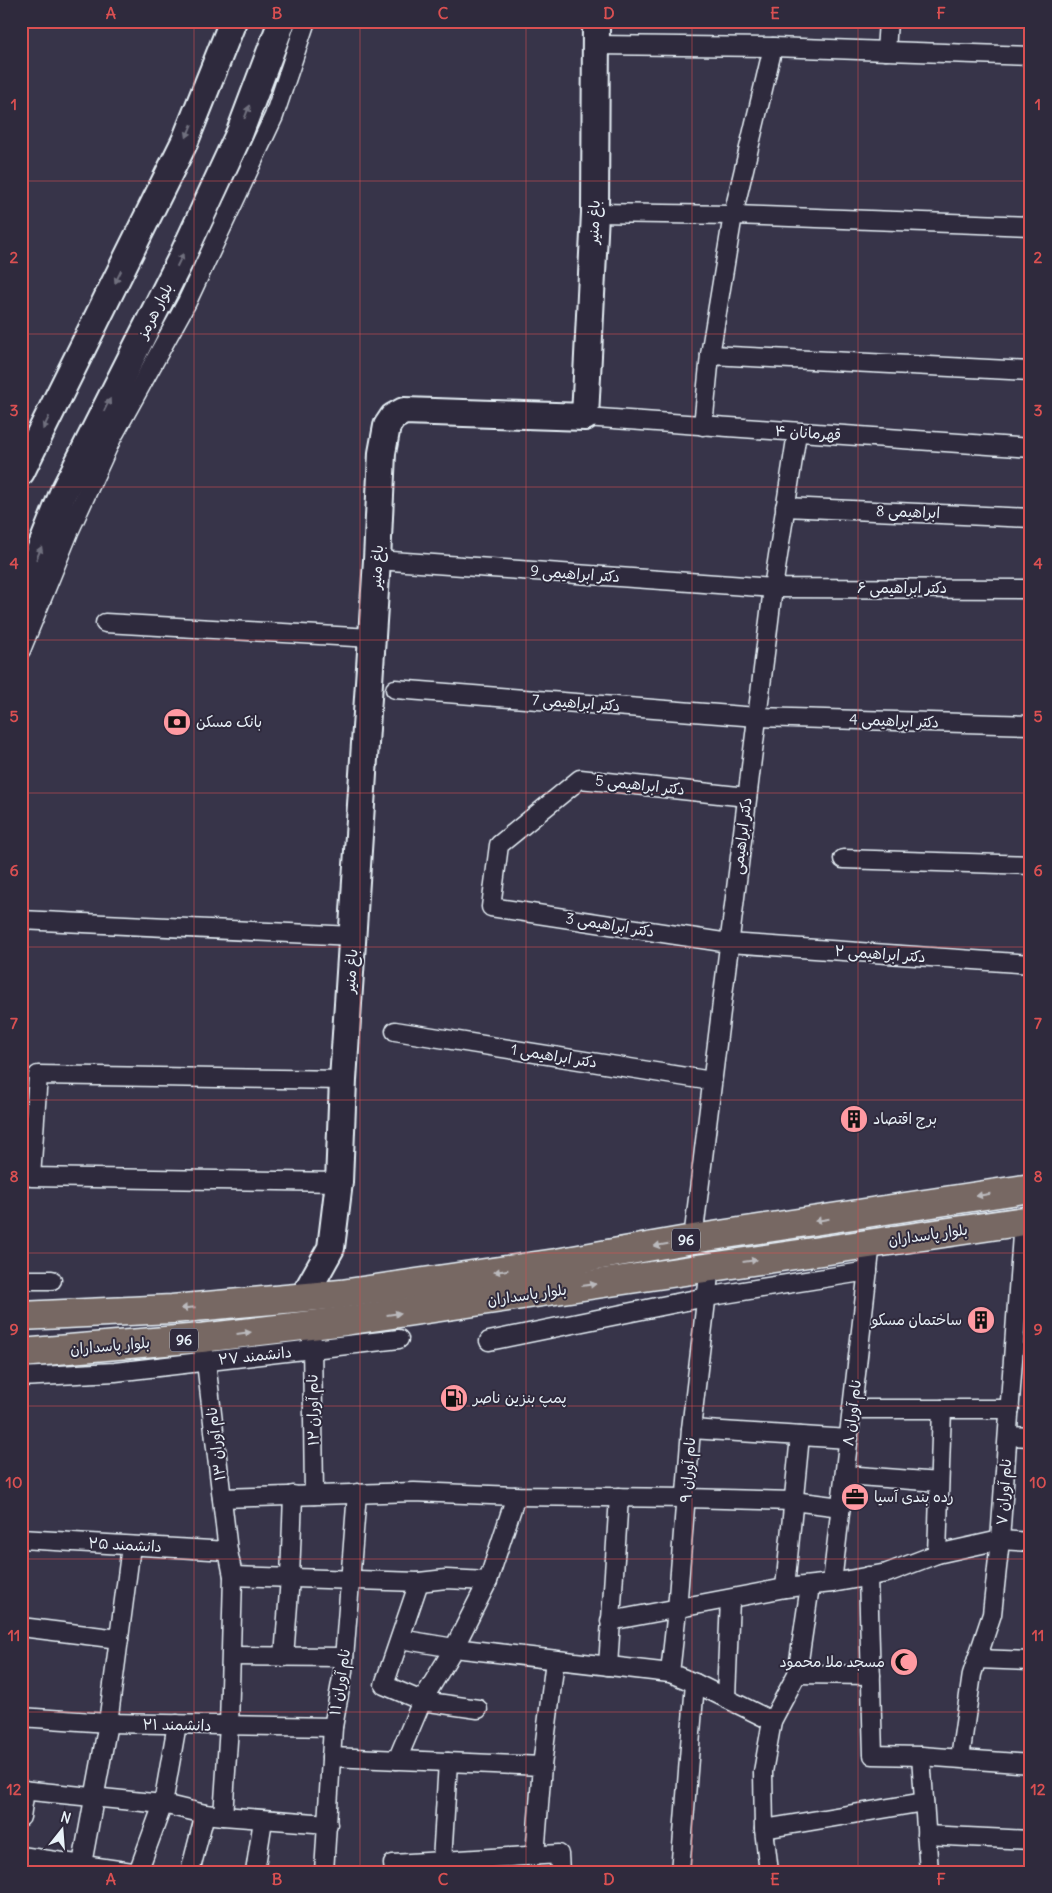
<svg xmlns="http://www.w3.org/2000/svg" width="1052" height="1893" font-family="Delius,'Playpen Sans Arabic',sans-serif">
  <style>
    .lines { fill: none; stroke-linecap: round; stroke-linejoin: round }
    .street-casing { stroke: #e8f1f8; stroke-width: 21 }
    .secondary-casing { stroke: #e8f1f8; stroke-width: 30 }
    .highway-casing { stroke: #e8f1f8; stroke-width: 31 }
    .street { stroke: #2f2a3d; stroke-width: 18 }
    .secondary { stroke: #2f2a3d; stroke-width: 26 }
    .highway { stroke: #776864; stroke-width: 28 }
    .oneway { fill: #70707e }
    .oneway2 { fill: #bbbabd }
    .grid { fill: none; stroke: #da5052; stroke-width: 1; stroke-opacity: 0.55 }
    .labels { text-anchor: middle; stroke-width: 4; stroke-linejoin: round; paint-order: stroke }
    .shield { fill: #2f2a3d; stroke: #b0b5c0; stroke-width: 1 }
    .shield-label { font-size: 14px; font-weight: bold; fill: #e8f1f8 }
    .street-label { font-size: 15px; fill: #e8f1f8; stroke: #2f2a3d }
    .poi-label { font-size: 15px; fill: #e8f1f8; stroke: #2f2a3d; text-anchor: start }
    .neatline { fill: none; stroke: #da5052; stroke-width: 2 }
    .grid-label { font-size: 16px; text-anchor: middle; font-weight: bold; fill: #da5052 }
  </style>
  <rect width="100%" height="100%" fill="#373449"/>
  <filter id="ink" filterUnits="userSpaceOnUse"><feTurbulence type="fractalNoise" baseFrequency=".02" numOctaves="2"/><feDisplacementMap in="SourceGraphic" scale="10" xChannelSelector="R" yChannelSelector="G"/><feConvolveMatrix kernelMatrix="1 2 1 2 8 2 1 2 1" color-interpolation-filters="sRGB"/></filter>
  <g filter="url(#ink)">
    <g class="lines">
      <defs>
        <g id="street">
          <polyline points="595,45 773,47 1031,56"/>
          <polyline points="886,51 888,21"/>
          <polyline points="595,213 733,215 1031,226"/>
          <polyline points="710,355 1031,371"/>
          <polyline points="585,417 1031,448"/>
          <polyline points="703,426 710,355 733,215 773,47"/>
          <polyline points="785,507 1031,518"/>
          <polyline points="377,560 773,588 1031,589"/>
          <polyline points="105,623 372,638"/>
          <polyline points="21,650 69,532 112,438 187,302 274,116 306,21"/>
          <polyline points="395,689 757,717 1031,725"/>
          <polyline points="747,797 580,779 499,845 491,907 729,943 1031,964"/>
          <polyline points="843,859 1031,865"/>
          <polyline points="21,920 353,936"/>
          <polyline points="395,1031 712,1081"/>
          <polyline points="339,1182 31,1177 38,1075 343,1080"/>
          <polyline points="693,1239 773,588 797,433"/>
          <polyline points="21,1280 52,1280"/>
          <polyline points="201,1338 206,1362 228,1551 233,1576 229,1726 223,1816"/>
          <polyline points="312,1340 314,1495"/>
          <polyline points="489,1341 706,1297 868,1271"/>
          <polyline points="21,1377 115,1372 399,1339"/>
          <polyline points="852,1409 1010,1409"/>
          <polyline points="691,1429 849,1439"/>
          <polyline points="1008,1436 1031,1437"/>
          <polyline points="845,1475 939,1482"/>
          <polyline points="222,1498 414,1492 516,1496 687,1498 793,1501 841,1507"/>
          <polyline points="21,1539 228,1551"/>
          <polyline points="937,1554 942,1409"/>
          <polyline points="233,1576 419,1582 446,1579 488,1581"/>
          <polyline points="868,1576 873,1755 921,1756 1031,1764"/>
          <polyline points="419,1582 384,1685 422,1701 478,1709"/>
          <polyline points="832,1583 871,1243"/>
          <polyline points="785,1588 800,1436"/>
          <polyline points="610,1621 785,1588 832,1583 887,1573 937,1554 1000,1540 1031,1542"/>
          <polyline points="21,1627 119,1639"/>
          <polyline points="400,1639 454,1648 670,1673 695,1683 772,1721"/>
          <polyline points="232,1656 344,1657"/>
          <polyline points="284,1657 290,1578 293,1495"/>
          <polyline points="977,1659 1031,1661"/>
          <polyline points="608,1666 619,1497"/>
          <polyline points="670,1673 677,1610 691,1429 710,1267"/>
          <polyline points="797,1674 871,1675"/>
          <polyline points="726,1697 730,1599"/>
          <polyline points="21,1717 108,1723 333,1727"/>
          <polyline points="921,1756 929,1872"/>
          <polyline points="331,1757 542,1766 535,1856"/>
          <polyline points="960,1758 972,1674 992,1614 1000,1540 1023,1221"/>
          <polyline points="397,1760 422,1701 454,1648 488,1581 516,1496"/>
          <polyline points="542,1766 555,1660"/>
          <polyline points="21,1790 163,1804 205,1814 223,1816 328,1824"/>
          <polyline points="21,1817 25,1790"/>
          <polyline points="764,1829 924,1802"/>
          <polyline points="926,1835 1031,1840"/>
          <polyline points="21,1856 132,1872"/>
          <polyline points="442,1861 448,1762"/>
          <polyline points="82,1864 108,1723 131,1546"/>
          <polyline points="138,1872 163,1804 177,1724"/>
          <polyline points="190,1872 205,1814"/>
          <polyline points="255,1872 263,1820"/>
          <polyline points="324,1872 333,1727 343,1672 357,1493"/>
          <polyline points="394,1872 393,1864 559,1854 560,1872"/>
          <polyline points="680,1872 695,1683"/>
          <polyline points="769,1872 764,1829 763,1772 772,1721 797,1674 810,1586"/>
        </g>
        <g id="secondary">
          <polyline points="21,472 185,141 233,21"/>
          <polyline points="21,598 63,493 182,257 240,132 282,21"/>
          <polyline points="303,1298 331,1248 339,1182 343,1080 377,560 382,453 387,426 393,417 404,411 585,417 595,213 596,21"/>
        </g>
        <g id="highway">
          <polyline points="21,1316 172,1309 341,1294 556,1263 693,1239 1031,1188"/>
          <polyline points="21,1353 201,1338 345,1321 1031,1220"/>
        </g>
      </defs>
      <!-- street casing -->
      <use href="#street" class="street-casing"/>
      <!-- secondary casing -->
      <use href="#secondary" class="secondary-casing"/>
      <!-- highway casing -->
      <use href="#highway" class="highway-casing"/>
      <!-- street -->
      <use href="#street" class="street"/>
      <!-- secondary -->
      <use href="#secondary" class="secondary"/>
      <!-- highway -->
      <use href="#highway" class="highway"/>
    </g>
    <!-- one-way arrows -->
    <defs><path id="oneway-solid" d="M-6-.8H1V-3.2L6.5 0L1 3.2V.8H-6Z" transform="scale(1.25)"/></defs>
    <g class="oneway">
      <use href="#oneway-solid" transform="translate(247 112) rotate(-69)"/>
      <use href="#oneway-solid" transform="translate(189 131) rotate(112)"/>
      <use href="#oneway-solid" transform="translate(180 260) rotate(-64)"/>
      <use href="#oneway-solid" transform="translate(118 277) rotate(116)"/>
      <use href="#oneway-solid" transform="translate(107 405) rotate(-63)"/>
      <use href="#oneway-solid" transform="translate(46 423) rotate(116)"/>
      <use href="#oneway-solid" transform="translate(39 553) rotate(-68)"/>
    </g>
    <g class="oneway2">
      <use href="#oneway-solid" transform="translate(983 1195) rotate(171)"/>
      <use href="#oneway-solid" transform="translate(822 1220) rotate(171)"/>
      <use href="#oneway-solid" transform="translate(661 1245) rotate(170)"/>
      <use href="#oneway-solid" transform="translate(750 1261) rotate(-8)"/>
      <use href="#oneway-solid" transform="translate(501 1271) rotate(171)"/>
      <use href="#oneway-solid" transform="translate(589 1285) rotate(-8)"/>
      <use href="#oneway-solid" transform="translate(188 1308) rotate(175)"/>
      <use href="#oneway-solid" transform="translate(394 1314) rotate(-8)"/>
      <use href="#oneway-solid" transform="translate(244 1333) rotate(-7)"/>
    </g>
  </g>
  <!-- grid -->
  <path class="grid" d="M194,21V1872M360,21V1872M526,21V1872M692,21V1872M858,21V1872M21,181H1031M21,334H1031M21,487H1031M21,640H1031M21,793H1031M21,947H1031M21,1100H1031M21,1253H1031M21,1406H1031M21,1559H1031M21,1712H1031"/>
  <!-- icons -->
  <defs>
    <symbol id="bank-disc" viewBox="-11 -11 22 22"><circle r="9.5" fill="#ff9aa2" stroke="#2f2a3d"/><path d="M-6-4H6V4H-6ZM0-2.3a2.3 2.3 0 1 0 0 4.6a2.3 2.3 0 1 0 0-4.6Z" fill="#111"/></symbol>
    <symbol id="building-disc" viewBox="-11 -11 22 22"><circle r="9.5" fill="#ff9aa2" stroke="#2f2a3d"/><path d="M-4-6H4V6H1V3H-1V6H-4ZM-2.5-4.3h1.7v1.8h-1.7ZM.8-4.3h1.7v1.8H.8ZM-2.5-1h1.7V.8h-1.7ZM.8-1h1.7V.8H.8Z" fill="#111"/></symbol>
    <symbol id="fuel-disc" viewBox="-11 -11 22 22"><circle r="9.5" fill="#ff9aa2" stroke="#2f2a3d"/><path d="M-5.5-6h7V0h2V4h1.3V-2.5L3-4.5l.8-.8L6-3V5H2.5V1h-1V6h-7ZM-4.2-4.7v3.2H.2V-4.7Z" fill="#111"/></symbol>
    <symbol id="office-disc" viewBox="-11 -11 22 22"><circle r="9.5" fill="#ff9aa2" stroke="#2f2a3d"/><path d="M-6-3h4V-5.5h4V-3h4V5H-6ZM-1-4.5V-3h2v-1.5ZM-6 0V1H6V0Z" fill="#111"/></symbol>
    <symbol id="mosque-disc" viewBox="-11 -11 22 22"><circle r="9.5" fill="#ff9aa2" stroke="#2f2a3d"/><path d="M3.5-4.9A6 6 0 1 0 3.5 4.9A5 5 0 1 1 3.5-4.9Z" fill="#111"/></symbol>
  </defs>
  <g fill-rule="evenodd">
    <use href="#bank-disc" x="161" y="706" width="32" height="32"/>
    <use href="#building-disc" x="838" y="1103" width="32" height="32"/>
    <use href="#building-disc" x="965" y="1304" width="32" height="32"/>
    <use href="#fuel-disc" x="438" y="1382" width="32" height="32"/>
    <use href="#office-disc" x="839" y="1481" width="32" height="32"/>
    <use href="#mosque-disc" x="888" y="1646" width="32" height="32"/>
  </g>
  <g class="labels">
    <!-- shield labels -->
    <g class="shield">
      <rect x="672" y="1228.5" width="28" height="23" rx="4"/>
      <rect x="170" y="1328.5" width="28" height="23" rx="4"/>
    </g>
    <g class="shield-label">
      <text x="686" y="1245">96</text>
      <text x="184" y="1345">96</text>
    </g>
    <!-- street labels -->
    <g class="street-label">
      <text transform="translate(594 222) rotate(-88)" y="5">باغ منیر</text>
      <text transform="translate(155 311) rotate(-63)" y="5">بلوار هرمز</text>
      <text transform="translate(808 433) rotate(4)" y="5">قهرمانان ۴</text>
      <text transform="translate(908 512) rotate(2)" y="5">ابراهیمی 8</text>
      <text transform="translate(377 567) rotate(-87)" y="5">باغ منیر</text>
      <text transform="translate(575 574) rotate(4)" y="5">دکتر ابراهیمی 9</text>
      <text x="902" y="593">دکتر ابراهیمی ۶</text>
      <text transform="translate(576 703) rotate(4)" y="5">دکتر ابراهیمی 7</text>
      <text transform="translate(894 721) rotate(2)" y="5">دکتر ابراهیمی 4</text>
      <text transform="translate(640 785) rotate(6)" y="5">دکتر ابراهیمی 5</text>
      <text transform="translate(742 836) rotate(-83)" y="5">دکتر ابراهیمی</text>
      <text transform="translate(610 925) rotate(9)" y="5">دکتر ابراهیمی 3</text>
      <text transform="translate(880 954) rotate(4)" y="5">دکتر ابراهیمی ۲</text>
      <text transform="translate(351 971) rotate(-86)" y="5">باغ منیر</text>
      <text transform="translate(554 1056) rotate(9)" y="5">دکتر ابراهیمی 1</text>
      <text transform="translate(928 1235) rotate(-8)" y="5">بلوار پاسداران</text>
      <text transform="translate(527 1295) rotate(-8)" y="5">بلوار پاسداران</text>
      <text transform="translate(110 1346) rotate(-5)" y="5">بلوار پاسداران</text>
      <text transform="translate(255 1356) rotate(-6)" y="5">دانشمند ۲۷</text>
      <text transform="translate(313 1410) rotate(-91)" y="5">نام آوران ۱۲</text>
      <text transform="translate(852 1413) rotate(-83)" y="5">نام آوران ۸</text>
      <text transform="translate(216 1444) rotate(-97)" y="5">نام آوران ۱۳</text>
      <text transform="translate(688 1470) rotate(-86)" y="5">نام آوران ۹</text>
      <text transform="translate(1004 1492) rotate(-86)" y="5">نام آوران ۷</text>
      <text transform="translate(125 1545) rotate(3)" y="5">دانشمند ۲۵</text>
      <text transform="translate(340 1682) rotate(-81)" y="5">نام آوران ۱۱</text>
      <text transform="translate(177 1725) rotate(1)" y="5">دانشمند ۲۱</text>
    </g>
    <!-- poi labels -->
    <g class="poi-label">
      <text x="196" y="727">بانک مسکن</text>
      <text x="873" y="1124">برج اقتصاد</text>
      <text x="962" y="1325" text-anchor="end">ساختمان مسکو</text>
      <text x="473" y="1403">پمپ بنزین ناصر</text>
      <text x="874" y="1502">رده بندی آسیا</text>
      <text x="885" y="1667" text-anchor="end">مسجد ملا محمود</text>
    </g>
  </g>
  <!-- margin -->
  <rect width="1052" height="1893" fill="none" stroke="#2f2a3d" stroke-width="55"/>
  <!-- north arrow -->
  <g transform="translate(62 1830) rotate(17)" stroke="#2f2a3d" stroke-width="4" paint-order="stroke">
  <path d="M0-4L9 19L0 12L-9 19Z" fill="#e8f1f8"/>
  <text y="-8" font-size="14" font-weight="bold" text-anchor="middle" fill="#e8f1f8">N</text>
  </g>
  <rect x="28" y="28" width="996" height="1838" class="neatline"/>
  <g class="grid-label">
    <text x="111" y="19">A</text>
    <text x="277" y="19">B</text>
    <text x="443" y="19">C</text>
    <text x="609" y="19">D</text>
    <text x="775" y="19">E</text>
    <text x="941" y="19">F</text>
    <text x="14" y="110">1</text>
    <text x="1038" y="110">1</text>
    <text x="14" y="263">2</text>
    <text x="1038" y="263">2</text>
    <text x="14" y="416">3</text>
    <text x="1038" y="416">3</text>
    <text x="14" y="569">4</text>
    <text x="1038" y="569">4</text>
    <text x="14" y="722">5</text>
    <text x="1038" y="722">5</text>
    <text x="14" y="876">6</text>
    <text x="1038" y="876">6</text>
    <text x="14" y="1029">7</text>
    <text x="1038" y="1029">7</text>
    <text x="14" y="1182">8</text>
    <text x="1038" y="1182">8</text>
    <text x="14" y="1335">9</text>
    <text x="1038" y="1335">9</text>
    <text x="14" y="1488">10</text>
    <text x="1038" y="1488">10</text>
    <text x="14" y="1641">11</text>
    <text x="1038" y="1641">11</text>
    <text x="14" y="1795">12</text>
    <text x="1038" y="1795">12</text>
    <text x="111" y="1885">A</text>
    <text x="277" y="1885">B</text>
    <text x="443" y="1885">C</text>
    <text x="609" y="1885">D</text>
    <text x="775" y="1885">E</text>
    <text x="941" y="1885">F</text>
  </g>
</svg>
